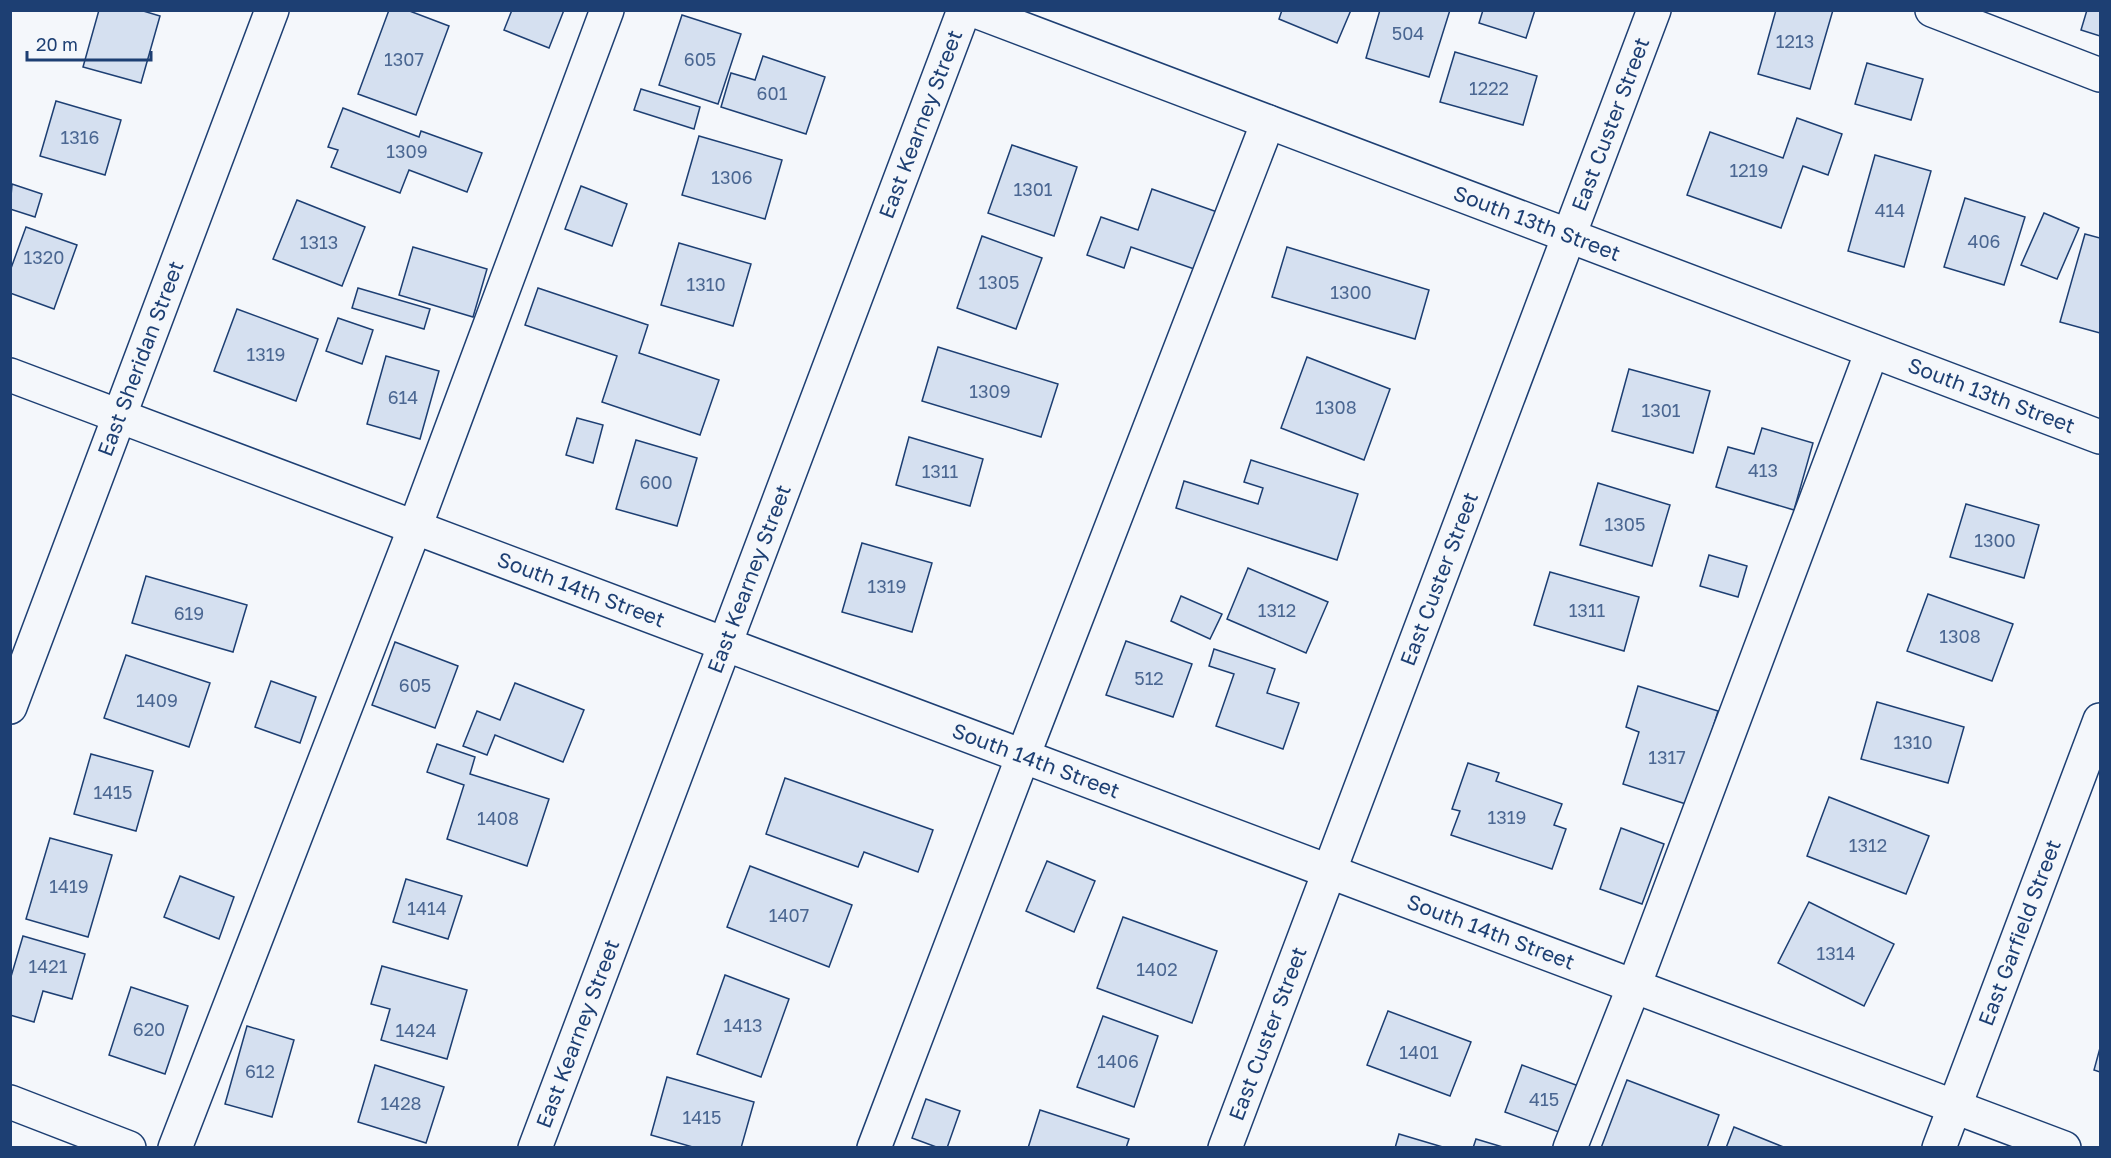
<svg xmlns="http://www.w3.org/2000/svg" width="2111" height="1158" font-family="'Golos Text',sans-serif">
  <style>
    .building { fill: #d5e0f0; stroke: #1d3f73; stroke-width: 1.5 }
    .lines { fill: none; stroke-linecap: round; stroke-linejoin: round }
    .minor-casing { stroke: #1d3f73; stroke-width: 36 }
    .major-casing { stroke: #1d3f73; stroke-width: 36 }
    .minor { stroke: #f4f7fb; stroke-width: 33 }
    .major { stroke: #f4f7fb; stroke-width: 33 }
    .labels { text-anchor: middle; stroke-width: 4.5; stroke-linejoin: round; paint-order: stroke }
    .number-label { font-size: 18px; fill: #4b6792 }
    .street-label { font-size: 21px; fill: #1d3f73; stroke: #f4f7fb }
  </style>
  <rect width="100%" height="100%" fill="#f4f7fb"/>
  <!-- building -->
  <g class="building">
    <polygon points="99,10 140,10 160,16 141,83 83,67"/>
    <polygon points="389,10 407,10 449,26 416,115 358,94"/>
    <polygon points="512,10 564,10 549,48 504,30"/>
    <polygon points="1282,10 1351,10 1337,43 1279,19"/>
    <polygon points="1380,10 1450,10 1429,77 1366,58"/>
    <polygon points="1483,10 1535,10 1526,38 1479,23"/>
    <polygon points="1776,10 1833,10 1810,89 1758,74"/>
    <polygon points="2087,10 2100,10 2100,36 2081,30"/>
    <polygon points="682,15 741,34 718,104 659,85"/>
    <polygon points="1455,52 1537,76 1523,125 1440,102"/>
    <polygon points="763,56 825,77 806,134 721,107 731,73 755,80"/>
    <polygon points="1867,63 1923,79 1911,120 1855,104"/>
    <polygon points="641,89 700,107 694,129 634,110"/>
    <polygon points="56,101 121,120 105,175 40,156"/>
    <polygon points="343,108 419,137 421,131 482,153 467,192 409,170 400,193 331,167 338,150 328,147"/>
    <polygon points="1797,118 1842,134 1828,175 1803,166 1781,228 1687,195 1710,132 1783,158"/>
    <polygon points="699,136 782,160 765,219 682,195"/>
    <polygon points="1012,145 1077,167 1054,236 988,213"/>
    <polygon points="1875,155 1931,171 1904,267 1848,251"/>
    <polygon points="12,184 42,194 35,217 10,209"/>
    <polygon points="581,186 627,204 612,246 565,229"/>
    <polygon points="1152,189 1220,213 1200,271 1131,247 1124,268 1087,255 1101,217 1138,230"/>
    <polygon points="1965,198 2025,217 2004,285 1944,267"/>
    <polygon points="297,200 365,227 342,286 273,259"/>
    <polygon points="2044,213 2079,228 2057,279 2021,265"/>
    <polygon points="26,227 77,245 54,309 10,293 10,271"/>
    <polygon points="2085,234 2100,238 2100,333 2060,322"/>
    <polygon points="982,236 1042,258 1016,329 957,308"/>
    <polygon points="679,243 751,264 733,326 661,305"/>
    <polygon points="413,247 487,269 473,317 399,295"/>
    <polygon points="1287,247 1429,290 1415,339 1272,297"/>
    <polygon points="358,288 430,309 424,329 352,308"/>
    <polygon points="538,288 648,325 639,353 719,380 700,435 602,402 617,356 525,325"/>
    <polygon points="237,309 318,339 296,401 214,371"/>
    <polygon points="338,318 373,330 362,364 326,351"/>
    <polygon points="938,347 1058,384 1041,437 922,401"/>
    <polygon points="386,356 439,371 420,439 367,424"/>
    <polygon points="1307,357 1390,389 1364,460 1281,428"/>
    <polygon points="1629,369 1710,391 1693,453 1612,431"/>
    <polygon points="577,418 603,425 593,463 566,455"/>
    <polygon points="1762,428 1813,443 1794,510 1716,487 1728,447 1754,454"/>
    <polygon points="909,437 983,459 970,506 896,485"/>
    <polygon points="636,440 697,458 677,526 616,509"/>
    <polygon points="1251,460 1358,494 1337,560 1176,508 1184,481 1258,504 1263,488 1244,482"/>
    <polygon points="1598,483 1670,505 1652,566 1580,545"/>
    <polygon points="1966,504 2039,525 2024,578 1950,557"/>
    <polygon points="862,543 932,563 912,632 842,612"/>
    <polygon points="1709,555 1747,566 1738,597 1700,586"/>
    <polygon points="1248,568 1328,602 1306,653 1227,619"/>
    <polygon points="1550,572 1639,597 1624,651 1534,625"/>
    <polygon points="146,576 247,605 233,652 132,623"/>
    <polygon points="1928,594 2013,624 1992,681 1907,651"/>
    <polygon points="1181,596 1222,614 1210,639 1171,621"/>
    <polygon points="1126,641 1192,664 1173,717 1106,695"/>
    <polygon points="395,642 458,666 435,728 372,705"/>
    <polygon points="1214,649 1275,669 1267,693 1299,703 1283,749 1216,726 1234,674 1209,666"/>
    <polygon points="126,655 210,683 189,747 104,718"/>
    <polygon points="271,681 316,697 300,743 255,727"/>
    <polygon points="515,683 584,710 563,762 495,735 487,755 463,746 477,711 500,720"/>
    <polygon points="1638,686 1718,711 1689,805 1623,784 1639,732 1626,727"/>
    <polygon points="1877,702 1964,727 1948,783 1861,759"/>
    <polygon points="437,744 475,757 470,774 549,799 527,866 447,839 464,785 427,772"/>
    <polygon points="91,754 153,771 136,831 74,814"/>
    <polygon points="1468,763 1499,773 1496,781 1562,804 1554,825 1566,829 1552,869 1451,835 1460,811 1452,809"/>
    <polygon points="785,778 933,830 918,872 864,852 858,867 766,834"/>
    <polygon points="1829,797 1929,836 1906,894 1807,856"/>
    <polygon points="1621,828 1664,844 1642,904 1600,889"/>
    <polygon points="50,838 112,855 88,937 26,919"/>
    <polygon points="1047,861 1095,881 1074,932 1026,911"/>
    <polygon points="750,866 852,905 829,967 727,927"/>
    <polygon points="180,876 234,897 219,939 164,917"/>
    <polygon points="406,879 462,896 448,939 393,922"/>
    <polygon points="1809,902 1894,944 1864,1006 1778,963"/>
    <polygon points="1123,917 1217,951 1192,1023 1097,988"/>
    <polygon points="23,936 85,954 72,999 43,991 34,1022 10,1015 10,980"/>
    <polygon points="382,966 467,990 447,1059 381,1040 390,1009 371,1004"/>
    <polygon points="725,975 789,999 761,1077 697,1054"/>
    <polygon points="131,987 188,1006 165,1074 109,1055"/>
    <polygon points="1388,1011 1471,1042 1450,1096 1367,1065"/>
    <polygon points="1103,1016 1158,1036 1134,1107 1077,1087"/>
    <polygon points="247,1026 294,1040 272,1117 225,1104"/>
    <polygon points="2100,1048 2100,1072 2094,1070"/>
    <polygon points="375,1065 444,1087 426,1143 358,1122"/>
    <polygon points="1522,1065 1584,1088 1567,1135 1505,1112"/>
    <polygon points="667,1077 754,1102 741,1148 696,1148 651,1135"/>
    <polygon points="1627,1080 1719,1115 1707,1148 1601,1148"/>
    <polygon points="926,1099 960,1111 947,1148 939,1148 912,1138"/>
    <polygon points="1040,1110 1129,1139 1126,1148 1028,1148"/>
    <polygon points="1734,1127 1786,1148 1726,1148"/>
    <polygon points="1399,1134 1446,1148 1395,1148"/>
    <polygon points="1476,1139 1506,1148 1473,1148"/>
  </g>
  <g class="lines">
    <defs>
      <g id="minor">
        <path id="s1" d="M973,10L2100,437"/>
        <polyline points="1932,10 2100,75"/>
        <path id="s2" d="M10,375L2064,1148"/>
        <path id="s3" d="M10,707L272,10"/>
        <polyline points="175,1148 415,527 607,10"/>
        <path id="s4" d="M535,1148L964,10"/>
        <polyline points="874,1148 1023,756 1268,122"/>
        <path id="s5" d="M1225,1148L1654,10"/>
        <polyline points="1570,1148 1634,986 1872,351"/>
        <path id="s6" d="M1939,1148L2100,720"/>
      </g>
      <polyline id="major" points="10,1102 129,1148"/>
    </defs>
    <!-- minor casing -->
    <use href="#minor" class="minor-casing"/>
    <!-- major casing -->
    <use href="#major" class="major-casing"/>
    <!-- minor -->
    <use href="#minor" class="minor"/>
    <!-- major -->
    <use href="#major" class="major"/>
  </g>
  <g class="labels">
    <!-- number labels -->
    <g class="number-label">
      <text x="1408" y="40">504</text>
      <text x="1795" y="48">1213</text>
      <text x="404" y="66">1307</text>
      <text x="700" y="66">605</text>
      <text x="1489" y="95">1222</text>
      <text x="772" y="100">601</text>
      <text x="80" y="144">1316</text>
      <text x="407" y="158">1309</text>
      <text x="1749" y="177">1219</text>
      <text x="732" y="184">1306</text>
      <text x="1033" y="196">1301</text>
      <text x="1890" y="217">414</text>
      <text x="1984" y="248">406</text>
      <text x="319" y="249">1313</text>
      <text x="44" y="264">1320</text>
      <text x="999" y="289">1305</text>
      <text x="706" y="291">1310</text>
      <text x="1351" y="299">1300</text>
      <text x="266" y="361">1319</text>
      <text x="990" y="398">1309</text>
      <text x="403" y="404">614</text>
      <text x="1336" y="414">1308</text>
      <text x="1661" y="417">1301</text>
      <text x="1763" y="477">413</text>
      <text x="940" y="478">1311</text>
      <text x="656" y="489">600</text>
      <text x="1625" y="531">1305</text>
      <text x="1995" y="547">1300</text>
      <text x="887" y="593">1319</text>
      <text x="1277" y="617">1312</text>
      <text x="1587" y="617">1311</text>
      <text x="189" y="620">619</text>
      <text x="1960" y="643">1308</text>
      <text x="1149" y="685">512</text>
      <text x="415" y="692">605</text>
      <text x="157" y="707">1409</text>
      <text x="1913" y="749">1310</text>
      <text x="1667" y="764">1317</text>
      <text x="113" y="799">1415</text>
      <text x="1507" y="824">1319</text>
      <text x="498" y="825">1408</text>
      <text x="1868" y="852">1312</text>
      <text x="69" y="893">1419</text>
      <text x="427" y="915">1414</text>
      <text x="789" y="922">1407</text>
      <text x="1836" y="960">1314</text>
      <text x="48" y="973">1421</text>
      <text x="1157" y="976">1402</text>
      <text x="743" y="1032">1413</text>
      <text x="149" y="1036">620</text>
      <text x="416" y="1037">1424</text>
      <text x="1419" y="1059">1401</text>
      <text x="1118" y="1068">1406</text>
      <text x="260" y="1078">612</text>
      <text x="1544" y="1106">415</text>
      <text x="401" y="1110">1428</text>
      <text x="702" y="1124">1415</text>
    </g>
    <!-- street labels -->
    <g class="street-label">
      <text dy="7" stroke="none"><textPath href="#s4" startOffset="1094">East Kearney Street</textPath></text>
      <text dy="7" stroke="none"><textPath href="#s5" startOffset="1094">East Custer Street</textPath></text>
      <text dy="7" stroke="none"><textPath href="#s1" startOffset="603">South 13th Street</textPath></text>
      <text dy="7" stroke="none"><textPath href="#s3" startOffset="372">East Sheridan Street</textPath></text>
      <text dy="7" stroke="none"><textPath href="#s1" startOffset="1089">South 13th Street</textPath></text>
      <text dy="7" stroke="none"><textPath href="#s4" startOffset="608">East Kearney Street</textPath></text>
      <text dy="7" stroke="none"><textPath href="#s5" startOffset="608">East Custer Street</textPath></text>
      <text dy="7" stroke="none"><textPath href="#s2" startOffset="610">South 14th Street</textPath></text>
      <text dy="7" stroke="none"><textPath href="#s2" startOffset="1096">South 14th Street</textPath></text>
      <text dy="7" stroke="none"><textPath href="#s2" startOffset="1582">South 14th Street</textPath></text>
      <text dy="7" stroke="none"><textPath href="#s6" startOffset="230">East Garfield Street</textPath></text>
      <text dy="7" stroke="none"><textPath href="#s4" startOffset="122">East Kearney Street</textPath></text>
      <text dy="7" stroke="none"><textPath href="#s5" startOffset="122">East Custer Street</textPath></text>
    </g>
  </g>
  <!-- border -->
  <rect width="2111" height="1158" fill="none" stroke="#1d3f73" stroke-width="24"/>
  <!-- scale -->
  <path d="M27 51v9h124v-9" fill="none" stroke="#1d3f73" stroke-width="3"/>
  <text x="36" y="51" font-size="18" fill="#1d3f73" stroke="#f4f7fb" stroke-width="4.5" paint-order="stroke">20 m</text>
</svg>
